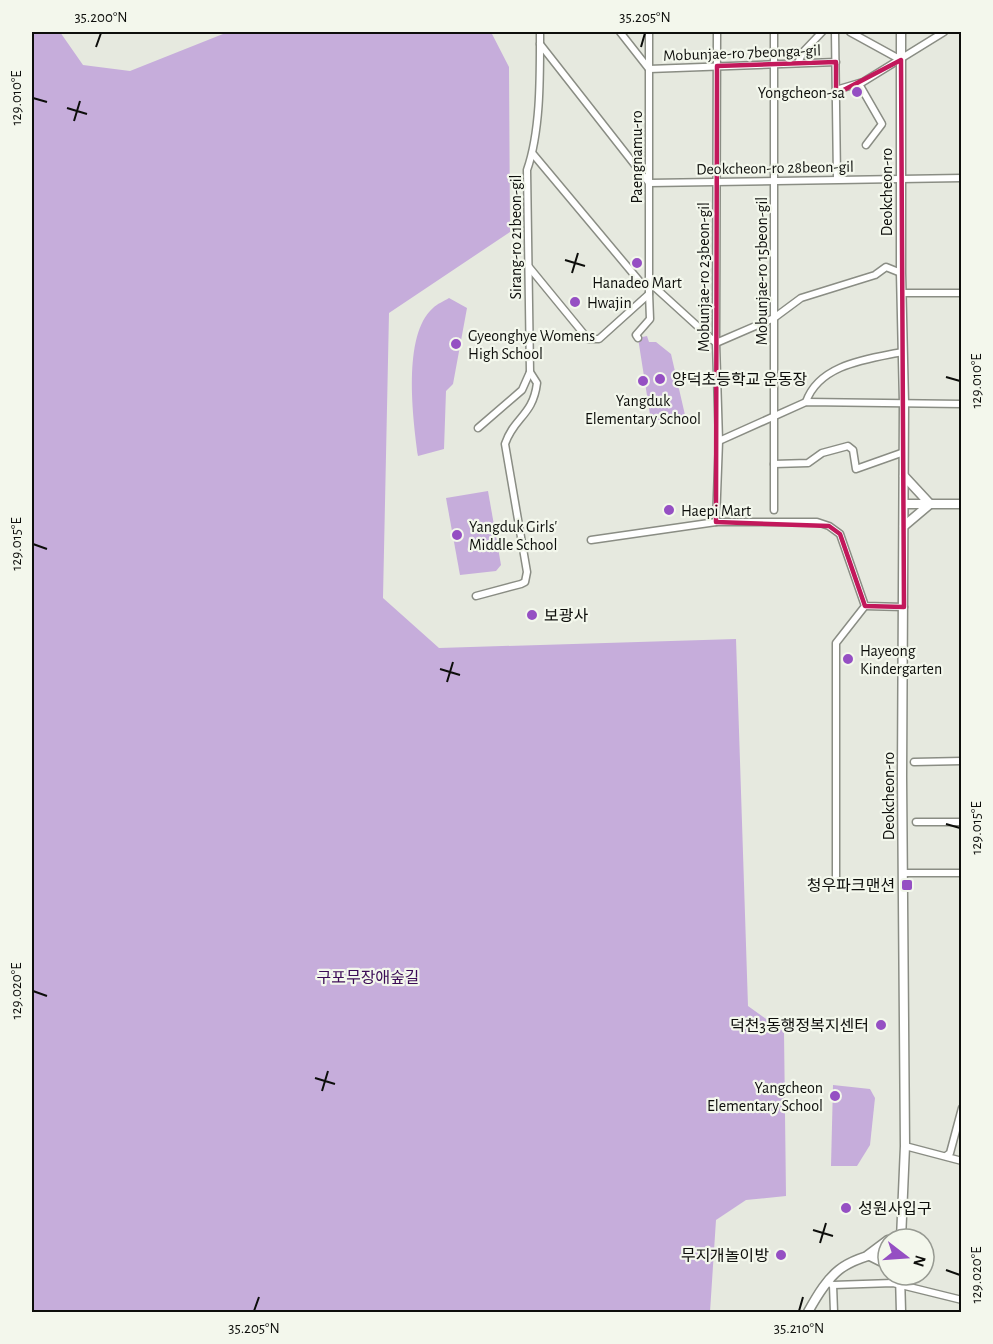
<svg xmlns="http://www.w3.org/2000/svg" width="993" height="1344" font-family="'Alegreya Sans','Noto Sans KR',sans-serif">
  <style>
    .green { fill: #c6addb }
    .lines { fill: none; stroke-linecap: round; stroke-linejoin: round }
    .minor-casing { stroke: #8a8d84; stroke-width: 9 }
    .secondary-casing { stroke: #8a8d84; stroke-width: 11 }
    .minor { stroke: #fff; stroke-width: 6 }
    .secondary { stroke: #fff; stroke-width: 8 }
    .marked { fill: none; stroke: #c2185b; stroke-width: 4.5; stroke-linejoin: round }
    .ticks { fill: none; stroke: #0d0e0b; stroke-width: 2 }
    .poi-dot { fill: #954fc3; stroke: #f3f7ec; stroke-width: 2 }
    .labels { text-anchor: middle; stroke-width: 4.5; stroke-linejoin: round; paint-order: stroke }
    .street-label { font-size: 16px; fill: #0d0e0b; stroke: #f3f7ec }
    .poi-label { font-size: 16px; fill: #0d0e0b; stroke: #f3f7ec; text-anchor: start }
    .park-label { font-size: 16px; fill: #3c0c56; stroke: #f3f7ec }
    .neatline { fill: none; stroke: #0d0e0b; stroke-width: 2 }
    .ticks-label { font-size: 15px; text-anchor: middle; fill: #0d0e0b }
  </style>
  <rect width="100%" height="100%" fill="#e6e9df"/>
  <!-- green -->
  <g class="green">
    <polygon points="32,32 60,32 83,65 130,71 228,32 491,32 509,67 510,232 389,313 383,598 439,648 736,639 748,1006 784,1032 786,1196 746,1200 716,1220 710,1312 32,1312"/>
    <path d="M449,298L467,308L453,384L446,391L444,449L418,456C413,419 402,335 433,308C437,304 444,301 449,298Z"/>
    <polygon points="647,336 649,342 656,342 671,354 685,415 683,417 651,421 638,338"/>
    <polygon points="488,491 501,565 496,571 460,575 446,498"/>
    <polygon points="833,1085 870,1089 875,1098 870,1145 857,1166 831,1166"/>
  </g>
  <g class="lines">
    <defs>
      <g id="minor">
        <polyline points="620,32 649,69 836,62"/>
        <polyline points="774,32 774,510"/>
        <polyline points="835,32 837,179"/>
        <polyline points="850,32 901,60"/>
        <polyline points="540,44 649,183 962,178"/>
        <polyline points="798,63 803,52 822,32"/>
        <polyline points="859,84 882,124 866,145"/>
        <polyline points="836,90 863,82 944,32"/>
        <polyline points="533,154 641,283 649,282"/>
        <polyline points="529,267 588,339 599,339 649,294 649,32"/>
        <polyline points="649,282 716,343 774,318 801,298 875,275 886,267 901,273"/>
        <polyline points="901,293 962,293"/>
        <polyline points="638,338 636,335 650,319 649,293"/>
        <path d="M806,402C819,364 868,359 902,352"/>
        <polyline points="478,428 522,390 530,372"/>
        <polyline points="719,441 806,402 962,404"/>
        <polyline points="774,464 808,463 822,453 848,446 853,450 856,469 904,452"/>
        <polyline points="716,522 719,441 716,343 717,32"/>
        <polyline points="591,540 716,522 817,522 829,526 840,534 865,606 904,607"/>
        <path d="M476,596L521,584L525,582L527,572L505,444C514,417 533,416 537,383L530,372L527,170C541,130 540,74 540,32"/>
        <polyline points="914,762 962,761"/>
        <polyline points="916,822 962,822"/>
        <polyline points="903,873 962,873"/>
        <polyline points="836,881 836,643 865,606"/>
        <polyline points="905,1146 962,1161"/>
        <polyline points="946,1156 950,1153 962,1108"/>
        <polyline points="827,1282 833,1285 893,1283 962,1300"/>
        <polyline points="833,1285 834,1312"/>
      </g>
      <g id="secondary">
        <polyline points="904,476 930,504 904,526"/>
        <polyline points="905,504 962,504"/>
        <polyline points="901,1239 905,1146 902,777 904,403 901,273 901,32"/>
        <polyline points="888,1240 868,1255 888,1265"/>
        <polyline points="900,1275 901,1312"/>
        <path d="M808,1312C830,1272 842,1260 888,1251"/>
      </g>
    </defs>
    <!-- minor casing -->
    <use href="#minor" class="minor-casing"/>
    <!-- secondary casing -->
    <use href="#secondary" class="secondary-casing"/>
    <!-- minor -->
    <use href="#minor" class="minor"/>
    <!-- secondary -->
    <use href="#secondary" class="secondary"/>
  </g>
  <!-- marked area -->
  <path class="marked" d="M901,60L904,607L865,606L840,534L829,526L716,522L717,66L836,62V94Z"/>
  <!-- ticks -->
  <path class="ticks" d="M96,47L101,33M641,47L645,33M33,98L47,102M67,108L87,114M74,121L80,101M565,260L585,266M572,273L578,253M946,377L960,381M33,544L47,549M440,669L460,675M447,682L453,662M946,824L960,828M33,991L47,996M315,1078L335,1084M322,1091L328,1071M813,1230L833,1236M820,1243L826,1223M946,1270L960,1275M254,1311L259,1297M799,1311L803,1297"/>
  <!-- markers -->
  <g class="poi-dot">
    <circle cx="857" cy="92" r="6"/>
    <circle cx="637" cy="263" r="6"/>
    <circle cx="575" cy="302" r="6"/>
    <circle cx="456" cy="344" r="6"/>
    <circle cx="660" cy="379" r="6"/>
    <circle cx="643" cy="381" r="6"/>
    <circle cx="669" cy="510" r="6"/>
    <circle cx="457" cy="535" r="6"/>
    <circle cx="532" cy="615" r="6"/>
    <circle cx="848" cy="659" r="6"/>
    <rect x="901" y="879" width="12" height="12" rx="3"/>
    <circle cx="881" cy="1025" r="6"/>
    <circle cx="835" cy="1096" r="6"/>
    <circle cx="846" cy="1208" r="6"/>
    <circle cx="781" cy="1255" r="6"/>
  </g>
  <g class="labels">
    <!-- street labels -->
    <g class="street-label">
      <text transform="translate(742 52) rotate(-2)" y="6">Mobunjae-ro 7beonga-gil</text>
      <text transform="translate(636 157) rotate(-90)" y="6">Paengnamu-ro</text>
      <text transform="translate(775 167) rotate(-1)" y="6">Deokcheon-ro 28beon-gil</text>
      <text transform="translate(886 192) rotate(-90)" y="6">Deokcheon-ro</text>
      <text transform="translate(515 237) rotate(-90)" y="6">Sirang-ro 21beon-gil</text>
      <text transform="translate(761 271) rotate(-90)" y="6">Mobunjae-ro 15beon-gil</text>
      <text transform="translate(703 277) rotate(-90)" y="6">Mobunjae-ro 23beon-gil</text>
      <text transform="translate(888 796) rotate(-90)" y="6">Deokcheon-ro</text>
    </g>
    <!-- poi labels -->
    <g class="poi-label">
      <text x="845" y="98" text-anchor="end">Yongcheon-sa</text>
      <text x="637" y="288" text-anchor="middle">Hanadeo Mart</text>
      <text x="587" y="308">Hwajin</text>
      <text x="468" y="341">Gyeonghye Womens<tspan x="468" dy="18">High School</tspan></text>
      <text x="672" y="385">양덕초등학교 운동장</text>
      <text x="643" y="406" text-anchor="middle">Yangduk<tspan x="643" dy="18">Elementary School</tspan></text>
      <text x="681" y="516">Haepi Mart</text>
      <text x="469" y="532">Yangduk Girls'<tspan x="469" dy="18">Middle School</tspan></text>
      <text x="544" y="621">보광사</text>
      <text x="860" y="656">Hayeong<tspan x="860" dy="18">Kindergarten</tspan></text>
      <text x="895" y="891" text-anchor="end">청우파크맨션</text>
      <text x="869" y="1031" text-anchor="end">덕천3동행정복지센터</text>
      <text x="823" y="1093" text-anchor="end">Yangcheon<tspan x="823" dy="18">Elementary School</tspan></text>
      <text x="858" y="1214">성원사입구</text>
      <text x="769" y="1261" text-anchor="end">무지개놀이방</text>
    </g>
    <!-- park labels -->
    <g class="park-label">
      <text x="368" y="983">구포무장애숲길</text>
    </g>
  </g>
  <!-- border -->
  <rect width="993" height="1344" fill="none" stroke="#f3f7ec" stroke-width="66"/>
  <!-- north arrow -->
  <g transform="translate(906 1257) rotate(107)"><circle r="28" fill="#f3f7ec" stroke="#979a92" stroke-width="1.5"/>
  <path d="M0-4.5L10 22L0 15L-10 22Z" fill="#954fc3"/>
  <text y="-9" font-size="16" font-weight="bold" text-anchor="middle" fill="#0d0e0b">N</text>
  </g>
  <rect x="33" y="33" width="927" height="1278" class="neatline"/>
  <g class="ticks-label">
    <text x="101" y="22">35.200°N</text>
    <text x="645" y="22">35.205°N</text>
    <text transform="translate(16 98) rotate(-90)" y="5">129.010°E</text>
    <text transform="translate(976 381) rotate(-90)" y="5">129.010°E</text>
    <text transform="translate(16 544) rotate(-90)" y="5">129.015°E</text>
    <text transform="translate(976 828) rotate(-90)" y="5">129.015°E</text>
    <text transform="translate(16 991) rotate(-90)" y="5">129.020°E</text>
    <text transform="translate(976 1275) rotate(-90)" y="5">129.020°E</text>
    <text x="254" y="1333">35.205°N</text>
    <text x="799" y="1333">35.210°N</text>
  </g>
</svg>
